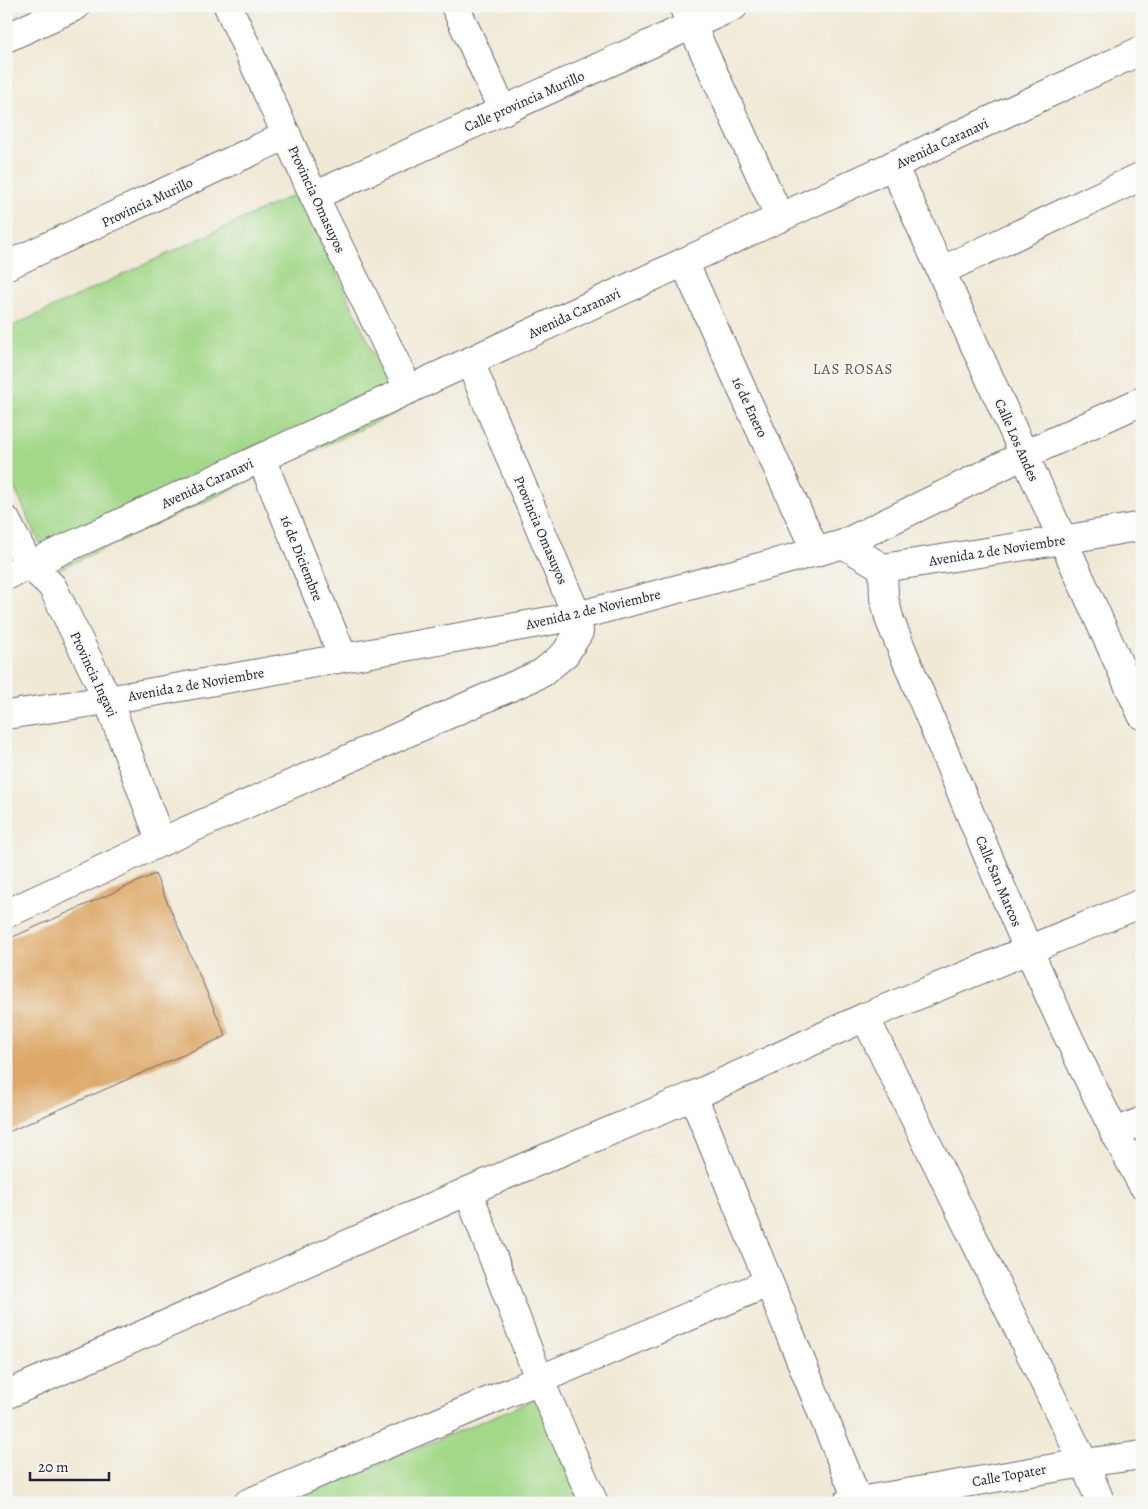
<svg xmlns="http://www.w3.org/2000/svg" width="1148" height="1509" font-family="Alegreya,serif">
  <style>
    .green { fill: #a3d889; stroke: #627d62 }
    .building { fill: #dda868 }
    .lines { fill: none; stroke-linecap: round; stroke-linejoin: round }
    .minor-casing { stroke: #6a6871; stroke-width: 30 }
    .minor { stroke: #fff; stroke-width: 28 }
    .labels { text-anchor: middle; stroke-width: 4; stroke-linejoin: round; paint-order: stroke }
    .street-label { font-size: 14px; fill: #22223b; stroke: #f6f6f2 }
    .neighbourhood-label { font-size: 15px; letter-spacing: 1px; fill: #63514b; stroke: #f6f6f2 }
  </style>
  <rect width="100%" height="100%" fill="#f6f6f2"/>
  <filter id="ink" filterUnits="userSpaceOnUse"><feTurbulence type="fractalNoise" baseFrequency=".02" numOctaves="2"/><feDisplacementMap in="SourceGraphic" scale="10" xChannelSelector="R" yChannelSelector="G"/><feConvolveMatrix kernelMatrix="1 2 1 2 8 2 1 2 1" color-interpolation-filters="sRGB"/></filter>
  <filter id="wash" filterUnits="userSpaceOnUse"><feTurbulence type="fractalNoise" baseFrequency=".0096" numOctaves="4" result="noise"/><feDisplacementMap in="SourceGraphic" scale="20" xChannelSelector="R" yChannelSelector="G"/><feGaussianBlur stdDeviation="1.12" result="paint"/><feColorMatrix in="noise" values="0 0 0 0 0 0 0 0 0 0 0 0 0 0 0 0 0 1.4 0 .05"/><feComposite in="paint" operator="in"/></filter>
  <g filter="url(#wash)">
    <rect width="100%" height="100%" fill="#f0e9d5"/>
    <!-- green -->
    <g class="green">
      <polygon points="300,192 400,411 53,572 6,470 6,329"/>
      <polygon points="538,1398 580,1503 287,1503"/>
    </g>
    <g id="blocks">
      <!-- building -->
      <polygon class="building" points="155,874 226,1036 6,1133 6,940"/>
    </g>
  </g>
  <g filter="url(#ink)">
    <use href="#blocks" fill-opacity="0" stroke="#6a6871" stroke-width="1"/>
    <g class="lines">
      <defs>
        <g id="minor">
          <polyline points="228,6 314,196 409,390"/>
          <polyline points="455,6 503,111"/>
          <polyline points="683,6 780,218"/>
          <polyline points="6,38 76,6"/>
          <polyline points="893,165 1142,715"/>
          <polyline points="314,196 734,6"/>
          <polyline points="684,262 816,552"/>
          <polyline points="6,266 287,135"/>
          <polyline points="941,271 1142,176"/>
          <polyline points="261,458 343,657"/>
          <polyline points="6,520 29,565 52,586 108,700 161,842"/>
          <polyline points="843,544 883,568 1063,540 1142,526"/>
          <path d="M883,568L884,598L890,621C969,811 1045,1003 1142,1184"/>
          <polyline points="6,576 1142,50"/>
          <polyline points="6,715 108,700 577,616 816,552 843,544 1024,455 1142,401"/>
          <polyline points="6,914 161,842 542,673 565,654 579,632 577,616 470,362"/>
          <polyline points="865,1017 1084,1463 1101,1503"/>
          <polyline points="693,1096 858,1501"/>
          <polyline points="1114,1133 1142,1121"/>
          <polyline points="468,1191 539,1379 594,1503"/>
          <polyline points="6,1395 468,1191 693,1096 865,1017 1142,903"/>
          <polyline points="248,1503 768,1283"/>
          <polyline points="847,1503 1084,1463 1142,1455"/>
        </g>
      </defs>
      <!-- minor casing -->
      <use href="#minor" class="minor-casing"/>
      <!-- minor -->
      <use href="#minor" class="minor"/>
    </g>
  </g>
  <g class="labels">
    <!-- street labels -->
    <g class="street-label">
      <text transform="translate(524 101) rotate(-24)" y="5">Calle provincia Murillo</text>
      <text transform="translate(942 143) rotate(-25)" y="5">Avenida Caranavi</text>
      <text transform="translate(317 199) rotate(65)" y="5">Provincia Omasuyos</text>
      <text transform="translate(147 202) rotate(-25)" y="5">Provincia Murillo</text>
      <text transform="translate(574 313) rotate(-25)" y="5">Avenida Caranavi</text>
      <text transform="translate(750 407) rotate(65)" y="5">16 de Enero</text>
      <text transform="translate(1017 440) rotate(66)" y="5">Calle Los Andes</text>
      <text transform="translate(207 483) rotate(-25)" y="5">Avenida Caranavi</text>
      <text transform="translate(541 530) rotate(67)" y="5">Provincia Omasuyos</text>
      <text transform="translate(997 550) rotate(-9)" y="5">Avenida 2 de Noviembre</text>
      <text transform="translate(302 558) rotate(68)" y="5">16 de Diciembre</text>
      <text transform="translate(593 609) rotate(-13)" y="5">Avenida 2 de Noviembre</text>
      <text transform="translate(94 674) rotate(65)" y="5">Provincia Ingavi</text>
      <text transform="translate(196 684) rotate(-10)" y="5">Avenida 2 de Noviembre</text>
      <text transform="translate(999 881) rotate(67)" y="5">Calle San Marcos</text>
      <text transform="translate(1009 1475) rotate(-10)" y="5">Calle Topater</text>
    </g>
    <!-- neighbourhood labels -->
    <g class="neighbourhood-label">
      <text x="853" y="374">LAS ROSAS</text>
    </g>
  </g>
  <!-- margin -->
  <rect width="1148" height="1509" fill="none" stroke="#f6f6f2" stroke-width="25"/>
  <!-- scale -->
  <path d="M30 1472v8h79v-8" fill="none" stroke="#22223b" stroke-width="2.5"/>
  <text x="38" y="1472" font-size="15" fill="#22223b" stroke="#f6f6f2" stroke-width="4" paint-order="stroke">20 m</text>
</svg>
